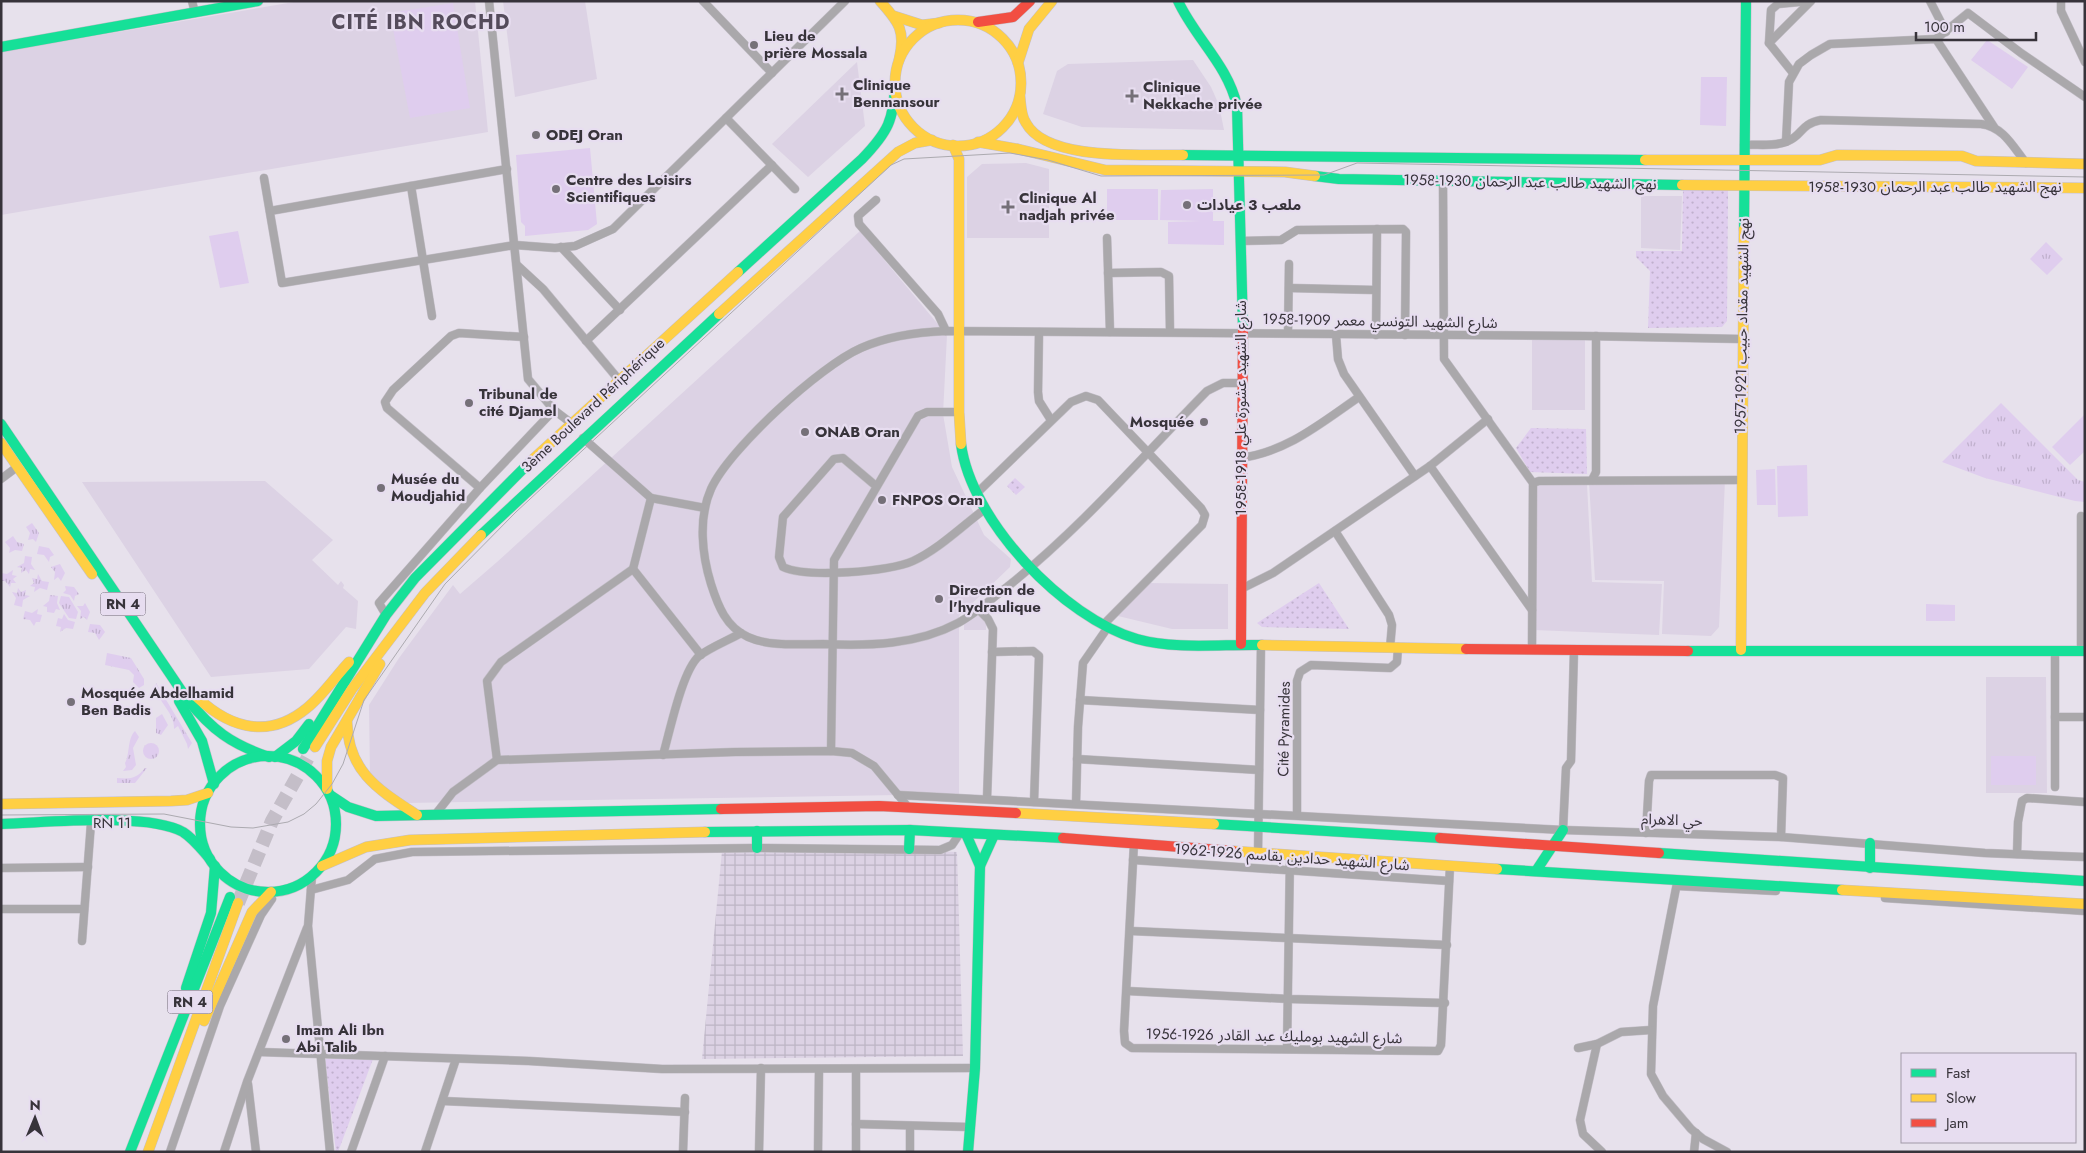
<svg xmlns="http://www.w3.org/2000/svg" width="2086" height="1153" font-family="Jost,'Noto Sans Arabic',sans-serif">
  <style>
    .built { fill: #dcd2e4 }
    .industrial { fill: url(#industrial-grid) }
    .grass { fill: url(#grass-tufts) }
    .park { fill: url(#park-dots) }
    .garden { fill: #dfcdee }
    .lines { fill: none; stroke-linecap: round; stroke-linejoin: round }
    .highway-tunnel { stroke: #c4bec8; stroke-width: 14; stroke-dasharray: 14 7; stroke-linecap: butt }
    .street-casing { stroke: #c4bfc8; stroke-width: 9 }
    .fast-casing { stroke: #c4bfc8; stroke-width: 11 }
    .slow-casing { stroke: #c4bfc8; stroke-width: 11 }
    .jam-casing { stroke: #c4bfc8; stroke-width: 11 }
    .street { stroke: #aaa8ab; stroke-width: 8 }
    .fast { stroke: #16e098; stroke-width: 10 }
    .slow { stroke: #ffcf43; stroke-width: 10 }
    .jam { stroke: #f24e42; stroke-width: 10 }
    .tram { stroke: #acaab0; stroke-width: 1 }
    .poi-dot { fill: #757078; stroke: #e7ddf0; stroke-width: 2 }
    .labels { text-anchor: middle; stroke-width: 4.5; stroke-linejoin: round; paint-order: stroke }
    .shield { fill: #e7ddf0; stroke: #6c6671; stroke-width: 1 }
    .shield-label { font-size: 14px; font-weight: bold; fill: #37333a }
    .poi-label { font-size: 15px; font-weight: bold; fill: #37333a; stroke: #e7ddf0; text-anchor: start }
    .street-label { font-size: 15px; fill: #37333a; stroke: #e7ddf0 }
    .district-label { font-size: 20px; font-weight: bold; letter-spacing: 1px; fill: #544b5b; stroke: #e7ddf0 }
  </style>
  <defs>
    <pattern id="industrial-grid" width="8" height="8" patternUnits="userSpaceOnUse" patternTransform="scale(1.25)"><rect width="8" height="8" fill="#dcd2e4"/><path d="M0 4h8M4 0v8" fill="none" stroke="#bdb5c4"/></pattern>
    <pattern id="grass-tufts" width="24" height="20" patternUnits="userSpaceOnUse" patternTransform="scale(1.25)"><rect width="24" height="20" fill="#dfcdee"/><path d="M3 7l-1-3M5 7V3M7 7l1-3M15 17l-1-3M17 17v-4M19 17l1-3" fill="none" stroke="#c0b0cd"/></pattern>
    <pattern id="park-dots" width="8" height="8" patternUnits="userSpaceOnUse" patternTransform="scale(1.25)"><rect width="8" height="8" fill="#dfcdee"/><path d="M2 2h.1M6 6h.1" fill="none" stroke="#c0b0cd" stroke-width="1.8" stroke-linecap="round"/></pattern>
  </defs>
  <rect width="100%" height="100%" fill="#e7e1ec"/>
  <!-- built -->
  <g class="built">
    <polygon points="300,1 475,1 488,132 1,215 1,52"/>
    <polygon points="503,1 585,1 597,79 515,97"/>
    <polygon points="1193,60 1211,87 1219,105 1224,130 1082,127 1043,114 1057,71 1068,64"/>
    <polygon points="857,62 865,126 808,177 772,144"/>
    <polygon points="1026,163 1049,169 1049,238 967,238 967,177 982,164"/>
    <polygon points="1641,196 1682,196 1680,250 1641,248"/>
    <polygon points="860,231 947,335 943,414 952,467 984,535 1011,559 1010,567 959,616 959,794 405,803 370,776 369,705 399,658 453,585 460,594 497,562"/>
    <rect x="1532" y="336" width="53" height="74"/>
    <polygon points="1725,479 1719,627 1711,636 1662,634 1664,581 1595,580 1589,482"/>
    <polygon points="265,481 333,540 312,560 338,585 341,581 344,585 343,588 358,601 356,629 346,627 309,669 211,677 82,482"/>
    <polygon points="1587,484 1592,582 1662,584 1659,635 1534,630 1535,485"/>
    <polygon points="1147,583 1228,584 1228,629 1172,629 1118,616 1119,610"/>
    <polygon points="974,606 980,609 986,620 986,630 964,630 964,613"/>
    <polygon points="1986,677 2046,677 2047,793 1986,793"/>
  </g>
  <!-- industrial -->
  <polygon class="industrial" points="884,849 957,852 963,1056 702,1059 722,851"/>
  <!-- grass -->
  <g class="grass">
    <polygon points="2046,242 2063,259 2047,275 2030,259"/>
    <polygon points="2001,403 2078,480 2085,482 2085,502 2075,501 1985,478 1942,462"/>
    <polygon points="32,523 39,533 36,542 33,539 28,540 30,533 26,527"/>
    <polygon points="13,536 17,542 24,544 22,551 15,550 9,553 10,548 5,542"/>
    <polygon points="39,546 49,548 54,555 50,557 49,562 44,555 37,554"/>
    <polygon points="25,556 32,557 31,564 35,570 30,569 29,574 26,570 21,573 22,568 17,567 24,563"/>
    <polygon points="60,564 65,573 61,581 58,577 54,580 55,572 51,567"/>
    <polygon points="13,570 12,575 17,576 13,579 16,583 11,583 10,587 5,581 1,581 1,573 7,574"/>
    <polygon points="38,574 42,581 49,582 47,590 40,588 34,592 35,587 30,586 34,583 32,578 37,579"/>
    <polygon points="65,586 74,587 79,594 75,596 74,601 70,595 63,593 66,590"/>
    <polygon points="18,588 21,592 26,590 25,595 30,596 23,600 22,607 14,605 16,598 12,592 17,593"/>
    <polygon points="50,595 58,596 57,603 60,610 56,609 54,613 47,612 47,607 43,606 49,601"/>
    <polygon points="61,596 69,597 78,612 76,619 69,618 59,603"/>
    <polygon points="85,603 90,612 87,620 84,617 80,619 81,611 77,606 83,606"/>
    <polygon points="38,609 37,614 42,615 40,622 36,622 34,626 30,620 23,619 25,611 32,613"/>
    <polygon points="64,614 68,620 75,622 73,629 66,628 60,632 61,627 56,626 58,618 62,619"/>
    <polygon points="90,624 100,625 105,632 99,640 95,633 88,632"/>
    <polygon points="107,653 131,658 144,679 144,685 139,688 133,682 134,675 129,670 105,665"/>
    <path d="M156,683L192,743L188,749L187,744L178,726L174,729C175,711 153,699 156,683Z"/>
    <polygon points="162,714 168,725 161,735 156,733 156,718"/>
    <path d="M135,731L139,737L133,748L136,765L132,770L123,771L126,767L125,763C130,755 127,739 135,731Z"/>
    <circle cx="151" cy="751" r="8"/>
    <path d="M145,768H147L135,783H117V778C131,779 136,779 145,768Z"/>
  </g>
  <!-- park -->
  <g class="park">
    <polygon points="1683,190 1728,190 1727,321 1722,327 1648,328 1650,271 1636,257 1636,251 1682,251"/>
    <polygon points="1531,428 1586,429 1587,474 1530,472 1516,448"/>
    <polygon points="1015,478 1025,487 1016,495 1007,486"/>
    <polygon points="1319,583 1349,629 1262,627 1257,623"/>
    <polygon points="325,1059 373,1059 338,1152 336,1152"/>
  </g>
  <!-- garden -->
  <g class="garden">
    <polygon points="453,3 470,108 410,118 390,13"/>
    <polygon points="1987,40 2028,67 2012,89 1971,60"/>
    <polygon points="1701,77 1727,77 1726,126 1700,125"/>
    <polygon points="590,148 597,224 588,230 525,236 525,226 521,222 516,155"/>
    <rect x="1107" y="189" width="51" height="31"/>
    <polygon points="1213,189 1213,221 1224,221 1224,245 1168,244 1168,222 1201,221 1160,220 1161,190"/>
    <polygon points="238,231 249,283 220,288 209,236"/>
    <polygon points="2085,414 2085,451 2070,465 2052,447"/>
    <polygon points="1807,465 1808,516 1778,517 1777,466"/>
    <polygon points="1775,469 1776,505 1757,505 1756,470"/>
    <polygon points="1926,604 1955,605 1955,621 1926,621"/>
    <rect x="1991" y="756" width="45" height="29"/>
  </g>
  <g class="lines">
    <!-- highway-tunnel -->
    <polyline class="highway-tunnel" points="238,903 272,821 310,754"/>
    <defs>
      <g id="street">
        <polyline points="192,1 195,13"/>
        <polyline points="489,1 528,379 554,410 571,423"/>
        <polyline points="703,1 772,73"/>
        <polyline points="1930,1 1946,32"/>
        <polyline points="2061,1 2061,11 2085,62"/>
        <polyline points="1936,39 1968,13 2021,53 2085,97"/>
        <polyline points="1769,43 1811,1"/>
        <polyline points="1793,73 1769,43 1771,10 1778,4 1810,1"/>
        <polyline points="726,118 795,189"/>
        <polyline points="1786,142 1789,82 1799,64 1811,55 1830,44 1936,39 1994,127"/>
        <path d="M1744,145C1758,144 1775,147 1788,141C1803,135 1800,124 1821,120L1981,124C2004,127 2013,147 2026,163"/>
        <polyline points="264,178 282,283 515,245 555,248 575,246 613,229 845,1"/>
        <polyline points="1443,181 1444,359 1533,483 1532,649"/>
        <polyline points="411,186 432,316"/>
        <polyline points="876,200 858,216 859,224 938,314 946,331"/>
        <polyline points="270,211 507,169"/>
        <polyline points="1107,238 1110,332"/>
        <polyline points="1240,241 1281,240 1297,230 1403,229 1406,232 1405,335"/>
        <polyline points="561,247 620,310"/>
        <polyline points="517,265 543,289 619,380"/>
        <polyline points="1108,273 1161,272 1169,276 1170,332"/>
        <polyline points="1289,288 1376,290"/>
        <polyline points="1039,332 1038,392 1039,401 1051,420"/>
        <polyline points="1288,333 1289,264"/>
        <polyline points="1336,335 1338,359 1344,374 1415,476"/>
        <polyline points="1376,335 1377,229"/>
        <polyline points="586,341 772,165"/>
        <path d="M1241,383H1223L1207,391C1142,457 1080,529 1007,587C991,599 975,614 958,623C917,645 869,646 823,644C799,644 770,647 748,637C726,627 718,606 711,584C702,555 698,518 711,489C729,449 820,366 861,348C888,336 917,332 946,331L1585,336L1742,339"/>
        <polyline points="583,438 651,498 705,508"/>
        <path d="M1240,458C1287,452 1321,423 1359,397"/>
        <polyline points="1430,466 1532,610"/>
        <polyline points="1,479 17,467"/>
        <polyline points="1592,480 1596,472 1596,336"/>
        <polyline points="1533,483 1539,481 1740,480"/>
        <path d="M876,486L843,458L834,459L783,517L779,557L783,567C806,578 890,572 913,561C939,549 962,526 985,509"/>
        <polyline points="480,488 387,408 385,402 393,390 451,336 459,333 524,337"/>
        <polyline points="977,493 1071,402 1086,396 1098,400 1201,508 1205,515 1202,525 1103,625"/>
        <polyline points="1335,531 1389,615 1392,625 1390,648"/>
        <polyline points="633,569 701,655"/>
        <polyline points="1241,589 1273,573 1430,466 1488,419"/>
        <polyline points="978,609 988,619 993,629 987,799"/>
        <polyline points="386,615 379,603 480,488 554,410"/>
        <polyline points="2055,651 2055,787"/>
        <polyline points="2081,651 2081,516"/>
        <polyline points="992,652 1033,651 1039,656 1034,802"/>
        <polyline points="1080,700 1260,710"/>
        <polyline points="2055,717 2085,717"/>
        <polyline points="831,751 834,560 918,416 927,412 959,412"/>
        <path d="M663,755C670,731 682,671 699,656C711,647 727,641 741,633"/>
        <polyline points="1077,759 1259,770"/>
        <polyline points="497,760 487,681 501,662 633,569 651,498"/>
        <polyline points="898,795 1563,830 1781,837 1985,853 2085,857"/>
        <polyline points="1076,804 1078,727 1083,663 1108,627"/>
        <polyline points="1297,814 1297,681 1300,672 1311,665 1390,668 1397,662 1398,647"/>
        <polyline points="435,815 453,792 497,760 735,752 831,751 852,753 874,766 908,807"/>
        <polyline points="1563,830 1566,768 1571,761 1574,650"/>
        <polyline points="1646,833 1649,781 1651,775 1775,775 1783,778 1781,837"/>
        <polyline points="1134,843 1124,1031 1125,1043 1132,1048 1438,1051 1441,1045 1450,866"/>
        <polyline points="1258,854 1261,644"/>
        <polyline points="2017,854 2018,822 2022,801 2027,798 2085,802"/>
        <polyline points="1133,860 1449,881"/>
        <polyline points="1,868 88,867"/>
        <polyline points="312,876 308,926 330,1152"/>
        <polyline points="1677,883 1653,1006 1651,1074 1663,1096 1691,1129 1703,1139 1727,1152"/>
        <polyline points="1677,886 1776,891"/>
        <polyline points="311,890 348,880 375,859 412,852 757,848 940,850 952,845 960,833"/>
        <polyline points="1885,898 2085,911"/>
        <polyline points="1,909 84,909"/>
        <polyline points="1131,931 1447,945"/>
        <polyline points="82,941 91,823"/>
        <polyline points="1127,991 1289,999 1445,1003"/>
        <polyline points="1597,1044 1580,1120 1583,1134 1602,1152"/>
        <polyline points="1578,1048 1597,1044 1621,1032 1651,1030"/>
        <polyline points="1287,1049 1290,855"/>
        <polyline points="259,1052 529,1061 662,1069 975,1068"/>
        <polyline points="248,1084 256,1152"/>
        <polyline points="443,1101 685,1112"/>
        <polyline points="856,1124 969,1127"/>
        <polyline points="170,1152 220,1006 261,915 272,899"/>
        <polyline points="224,1152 247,1082 307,928"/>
        <polyline points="351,1152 385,1056"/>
        <polyline points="425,1152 456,1059"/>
        <polyline points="683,1152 685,1098"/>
        <polyline points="759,1152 761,1068"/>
        <polyline points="818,1152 819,1069"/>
        <polyline points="856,1152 856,1069"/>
        <polyline points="910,1152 910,1126"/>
        <polyline points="1694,1152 1696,1133"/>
      </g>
      <g id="fast">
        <path d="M1178,1C1195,38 1228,65 1237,106L1243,328"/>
        <polyline points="1,47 258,1"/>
        <polyline points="1183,155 1645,160"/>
        <polyline points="1315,176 1339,179 1682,185"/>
        <polyline points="1744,229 1746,1"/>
        <path d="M738,272L862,159C888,132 894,120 895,83"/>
        <path d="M1,424L187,699C212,730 231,744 269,757"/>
        <path d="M961,444C971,521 1064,618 1137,639C1176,650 1222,644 1262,645"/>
        <polyline points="481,535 719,314"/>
        <polyline points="1688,651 2085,651"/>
        <polyline points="179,701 202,741 214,784"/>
        <polyline points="303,749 386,615 415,578 531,461"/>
        <circle cx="268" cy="824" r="68"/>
        <polyline points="275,757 296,741 309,724"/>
        <polyline points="330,795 348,807 376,816 721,809"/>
        <path d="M1,824C45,823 147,812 183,832C194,839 202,850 210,859"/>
        <polyline points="1214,824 1440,838"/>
        <polyline points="757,831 757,848"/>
        <polyline points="705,832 910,830 1063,838"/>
        <polyline points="966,834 980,866"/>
        <polyline points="1870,843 1870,868"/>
        <polyline points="909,849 910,830"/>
        <polyline points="1659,853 2085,881"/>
        <polyline points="1497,869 1842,890"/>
        <polyline points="1536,871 1563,830"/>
        <polyline points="186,988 211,913 215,866"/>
        <polyline points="130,1152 230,897"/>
        <polyline points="968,1152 975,1068 980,866 994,835"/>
      </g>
      <g id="slow">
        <path d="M880,1C899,22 906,31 899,60"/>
        <polyline points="894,16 922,25 939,23"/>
        <circle cx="958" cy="83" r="63"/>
        <polyline points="1018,63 1029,29 1052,1"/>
        <path d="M1020,97C1021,106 1021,116 1026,123C1047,162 1145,154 1183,155"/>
        <polyline points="978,142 1018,149 1105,170 1285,172 1315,176"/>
        <polyline points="953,145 959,159 959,412 961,444"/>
        <polyline points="1645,160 1820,160 1837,155 1962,156 1976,161 2085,164"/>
        <polyline points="1682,185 2085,188"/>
        <polyline points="719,314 898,152 915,143 932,140"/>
        <polyline points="1,443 92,574"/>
        <polyline points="531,461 738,272"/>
        <polyline points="1262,645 1466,649"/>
        <polyline points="1741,650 1744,229"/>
        <path d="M191,691C224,726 266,742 307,708C323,695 335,677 349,662"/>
        <path d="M347,722C348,772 379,790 417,815"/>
        <polyline points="315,747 352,689 425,593 481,535"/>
        <polyline points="327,789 327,761 331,747 380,664"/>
        <polyline points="1,804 171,801 187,800 208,793"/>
        <polyline points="1016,813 1214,824"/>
        <polyline points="1233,851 1497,869"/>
        <polyline points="322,866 366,847 410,840 705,832"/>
        <polyline points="1842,890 2085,904"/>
        <polyline points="204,1021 252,912 271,892"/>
        <polyline points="148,1152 238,903"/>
      </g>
      <g id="jam">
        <polyline points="978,22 1013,17 1030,1"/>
        <polyline points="1241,644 1243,328"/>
        <polyline points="1466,649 1688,651"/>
        <polyline points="721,809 879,806 1016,813"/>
        <polyline points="1063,838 1233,851"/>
        <polyline points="1440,838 1659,853"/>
      </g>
    </defs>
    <!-- street casing -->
    <use href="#street" class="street-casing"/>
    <!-- fast casing -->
    <use href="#fast" class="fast-casing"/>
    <!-- slow casing -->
    <use href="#slow" class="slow-casing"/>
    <!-- jam casing -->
    <use href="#jam" class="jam-casing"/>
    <!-- street -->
    <use href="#street" class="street"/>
    <!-- fast -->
    <use href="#fast" class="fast"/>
    <!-- slow -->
    <use href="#slow" class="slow"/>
    <!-- jam -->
    <use href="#jam" class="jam"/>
    <!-- tram -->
    <polyline class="tram" points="1,815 164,814 231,827 253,828 288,822 304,814 316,804 332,784 343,764 364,700 445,584 516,512 891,165 904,159 1010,153 1048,160 1101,176 1324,175 1357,163 2085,177"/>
  </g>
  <!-- markers -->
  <g class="poi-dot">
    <circle cx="754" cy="45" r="5"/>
    <path d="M839.5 86.5h5v5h5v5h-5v5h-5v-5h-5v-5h5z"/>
    <path d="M1129.5 88.5h5v5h5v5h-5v5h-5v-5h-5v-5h5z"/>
    <circle cx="536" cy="135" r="5"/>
    <circle cx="556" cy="189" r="5"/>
    <circle cx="1187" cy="205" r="5"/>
    <path d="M1005.5 199.5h5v5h5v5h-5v5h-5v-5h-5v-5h5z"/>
    <circle cx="469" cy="403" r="5"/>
    <circle cx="1204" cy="422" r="5"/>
    <circle cx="805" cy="432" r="5"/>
    <circle cx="381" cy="488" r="5"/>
    <circle cx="882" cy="500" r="5"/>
    <circle cx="939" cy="599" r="5"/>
    <circle cx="71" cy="702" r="5"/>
    <circle cx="286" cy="1039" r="5"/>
  </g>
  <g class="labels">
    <!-- shield labels -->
    <g class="shield">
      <rect x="100.5" y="592.5" width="45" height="23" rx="4"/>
      <rect x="167.5" y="990.5" width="45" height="23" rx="4"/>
    </g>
    <g class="shield-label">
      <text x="123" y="609">RN 4</text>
      <text x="190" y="1007">RN 4</text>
    </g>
    <!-- poi labels -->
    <g class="poi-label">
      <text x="764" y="41">Lieu de<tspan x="764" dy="17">prière Mossala</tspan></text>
      <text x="853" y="90">Clinique<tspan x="853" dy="17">Benmansour</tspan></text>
      <text x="1143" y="92">Clinique<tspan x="1143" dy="17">Nekkache privée</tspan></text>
      <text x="546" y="140">ODEJ Oran</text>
      <text x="566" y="185">Centre des Loisirs<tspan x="566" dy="17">Scientifiques</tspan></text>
      <text x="1019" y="203">Clinique Al<tspan x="1019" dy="17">nadjah privée</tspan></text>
      <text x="1197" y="210">ملعب 3 عيادات</text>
      <text x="479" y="399">Tribunal de<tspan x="479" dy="17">cité Djamel</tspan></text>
      <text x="1194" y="427" text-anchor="end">Mosquée</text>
      <text x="815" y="437">ONAB Oran</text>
      <text x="391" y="484">Musée du<tspan x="391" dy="17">Moudjahid</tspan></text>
      <text x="892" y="505">FNPOS Oran</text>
      <text x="949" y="595">Direction de<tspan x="949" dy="17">l'hydraulique</tspan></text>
      <text x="81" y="698">Mosquée Abdelhamid<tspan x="81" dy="17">Ben Badis</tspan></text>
      <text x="296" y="1035">Imam Ali Ibn<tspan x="296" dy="17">Abi Talib</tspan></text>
    </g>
    <!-- street labels -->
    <g class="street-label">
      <text transform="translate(1530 182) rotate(1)" y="5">نهج الشهيد طالب عبد الرحمان 1930-1958</text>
      <text x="1935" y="192">نهج الشهيد طالب عبد الرحمان 1930-1958</text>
      <text transform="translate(1380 321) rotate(1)" y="5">شارع الشهيد التونسي معمر 1909-1958</text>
      <text transform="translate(1742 326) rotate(-89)" y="5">نهج الشهيد مقداد حبيب 1921-1957</text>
      <text transform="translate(593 405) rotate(-43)" y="5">3ème Boulevard Périphérique</text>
      <text transform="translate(1241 408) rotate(-90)" y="5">شارع الشهيد عشورة علي 1918-1958</text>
      <text transform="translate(1284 729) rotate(-89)" y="5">Cité Pyramides</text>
      <text transform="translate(1672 820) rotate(2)" y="5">حي الاهرام</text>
      <text x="112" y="828">RN 11</text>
      <text transform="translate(1292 857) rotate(4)" y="5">شارع الشهيد حدادين بقاسم 1926-1962</text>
      <text transform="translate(1274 1036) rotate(1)" y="5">شارع الشهيد بومليك عبد القادر 1926-1956</text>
    </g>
    <!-- district labels -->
    <g class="district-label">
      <text x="421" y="29">CITÉ IBN ROCHD</text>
    </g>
  </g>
  <!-- border -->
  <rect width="2086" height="1153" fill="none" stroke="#37333a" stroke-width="5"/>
  <!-- legend -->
  <rect x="1901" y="1053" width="175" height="90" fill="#e7ddf0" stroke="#a199a7"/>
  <rect x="1911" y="1069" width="25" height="8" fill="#16e098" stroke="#a199a7"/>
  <text x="1946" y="1078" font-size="15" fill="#37333a">Fast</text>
  <rect x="1911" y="1094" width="25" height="8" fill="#ffcf43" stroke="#a199a7"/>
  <text x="1946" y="1103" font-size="15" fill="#37333a">Slow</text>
  <rect x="1911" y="1119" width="25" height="8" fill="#f24e42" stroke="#a199a7"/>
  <text x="1946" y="1128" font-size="15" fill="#37333a">Jam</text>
  <!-- north arrow -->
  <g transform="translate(35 1118) rotate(1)" stroke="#e7ddf0" stroke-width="4" paint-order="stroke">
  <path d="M0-4L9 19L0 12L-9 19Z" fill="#37333a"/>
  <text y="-8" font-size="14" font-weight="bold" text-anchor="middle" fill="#37333a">N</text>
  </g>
  <!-- scale -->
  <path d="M1916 32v8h120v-8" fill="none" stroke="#37333a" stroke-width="2.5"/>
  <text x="1924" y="32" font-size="15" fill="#37333a" stroke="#e7ddf0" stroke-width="4" paint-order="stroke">100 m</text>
</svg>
